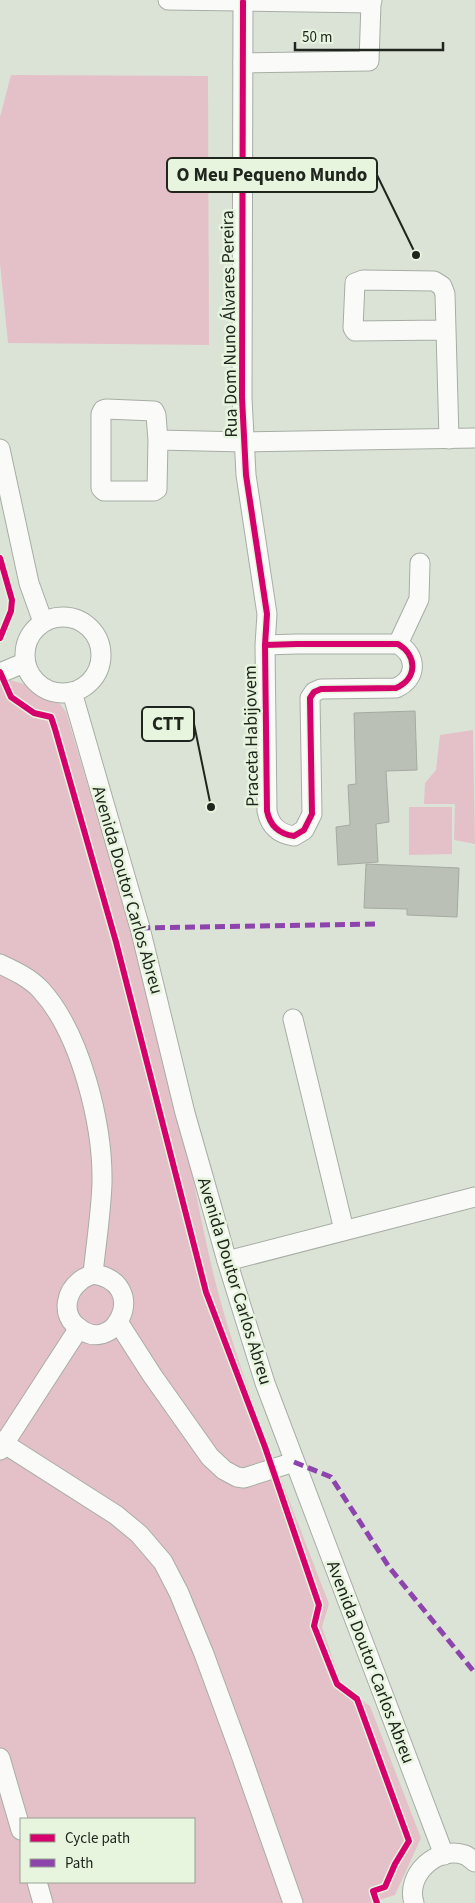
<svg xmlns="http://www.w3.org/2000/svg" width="475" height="1903" font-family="'Source Sans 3',sans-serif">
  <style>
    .green { fill: #e4c1c8; fill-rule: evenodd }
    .building { fill: #bbc0b7; stroke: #a4aaa1 }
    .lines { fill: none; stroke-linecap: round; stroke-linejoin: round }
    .minor-casing { stroke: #a7ada4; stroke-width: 21 }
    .minor { stroke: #fafbf9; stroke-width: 19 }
    .quiet { stroke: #8e44ad; stroke-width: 5; stroke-dasharray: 10 5; stroke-linecap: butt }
    .cycleway-casing { stroke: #e7f5df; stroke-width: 9 }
    .cycleway { stroke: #d6006c; stroke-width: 6 }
    .labels { text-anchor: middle; stroke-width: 5; stroke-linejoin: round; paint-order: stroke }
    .street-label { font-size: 18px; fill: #20251d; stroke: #e7f5df }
    .leader { fill: none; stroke: #20251d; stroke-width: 2 }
    .callout-dot { fill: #20251d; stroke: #e7f5df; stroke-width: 2 }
    .callout { fill: #e7f5df; stroke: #20251d; stroke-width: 2 }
    .callout-label { font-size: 19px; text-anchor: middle; font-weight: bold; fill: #20251d }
  </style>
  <rect width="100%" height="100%" fill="#dbe3d7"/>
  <!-- green -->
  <g class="green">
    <polygon points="11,75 208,76 209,345 8,343 0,263 0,117"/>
    <path d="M10,680L31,686L54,696L66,712C102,835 142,956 172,1081C192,1162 203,1246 228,1327C257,1421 294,1512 329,1604L322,1627L342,1686L370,1706L421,1838L395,1895L369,1903H0V684ZM21,1819H194V1882H21Z"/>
    <polygon points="473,730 475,844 454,840 455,804 424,804 425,783 436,770 440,735"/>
    <polygon points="409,807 452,807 452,854 409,855"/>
  </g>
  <!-- building -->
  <g class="building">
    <polygon points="415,711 417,770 386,771 389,822 376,824 378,862 338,865 336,827 350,825 348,785 356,784 354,713"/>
    <polygon points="366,864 459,868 457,917 407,915 407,909 364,908"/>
  </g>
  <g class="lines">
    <defs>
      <g id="minor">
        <polyline points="168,0 371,3 372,0"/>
        <path d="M243,2L242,398L246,475L267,614L265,645L267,811C270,826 279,834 294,836L304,830L312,814L310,698L314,692L321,689L396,688C417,679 418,656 398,644H297L265,645"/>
        <polyline points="243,63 369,61 371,3"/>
        <polyline points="445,330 355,331 353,328 355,283 363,280 434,281 442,286 445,294 449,439"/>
        <polyline points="158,440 157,489 154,491 104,491 101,488 101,414 103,410 106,409 154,411 156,415 158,440 245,442 475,438"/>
        <polyline points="0,449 29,583 43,622"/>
        <circle cx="63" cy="655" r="38"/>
        <polyline points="398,644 419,599 420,563"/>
        <polyline points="0,673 24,663"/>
        <polyline points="72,692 140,928 185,1113 205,1183 227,1261 265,1383 444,1855"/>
        <path d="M0,964C15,971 30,978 41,990C81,1034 103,1125 102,1183C101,1213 96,1244 93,1274"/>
        <polyline points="293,1019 344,1230"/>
        <polyline points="227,1261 475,1197"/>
        <path d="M93,1274C152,1282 114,1362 75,1325C62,1312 66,1292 80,1281C83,1278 89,1276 93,1274Z"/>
        <polyline points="118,1322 152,1375 210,1457 224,1470 237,1477 244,1478 294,1462"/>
        <polyline points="0,1441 116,1515 139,1534 163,1562 179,1593 204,1654 241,1755 293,1903"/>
        <polyline points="0,1450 79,1328"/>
        <polyline points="0,1758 21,1830"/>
        <polyline points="37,1882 43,1903"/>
        <path d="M414,1903C405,1875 437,1845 465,1855C468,1856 472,1860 475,1862"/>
      </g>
    </defs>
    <!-- minor casing -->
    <use href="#minor" class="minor-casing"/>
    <!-- minor -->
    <use href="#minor" class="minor"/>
    <!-- quiet -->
    <g class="quiet">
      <polyline points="140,928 375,924"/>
      <polyline points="294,1462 331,1477 389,1567 475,1673"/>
    </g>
    <defs>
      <g id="cycleway">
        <path d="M243,2L242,398L246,475L267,614L265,645L267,811C270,826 279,834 294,836L304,830L312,814L310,698L314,692L321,689L396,688C417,679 418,656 398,644H297L265,645"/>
        <polyline points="0,558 12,600 11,611 0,638"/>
        <polyline points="0,672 11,697 34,713 51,717 55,729 116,942 206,1292 265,1447 319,1605 314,1626 337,1684 357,1699 409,1841 395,1864 385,1887 373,1891 377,1903"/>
      </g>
    </defs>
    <!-- cycleway casing -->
    <use href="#cycleway" class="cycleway-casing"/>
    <!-- cycleway -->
    <use href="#cycleway" class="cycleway"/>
  </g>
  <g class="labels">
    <!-- street labels -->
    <g class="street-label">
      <text transform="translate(229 324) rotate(-91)" y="6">Rua Dom Nuno Álvares Pereira</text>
      <text transform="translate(251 736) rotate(-91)" y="6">Praceta Habijovem</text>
      <text transform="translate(128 890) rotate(74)" y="6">Avenida Doutor Carlos Abreu</text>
      <text transform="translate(235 1281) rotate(73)" y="6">Avenida Doutor Carlos Abreu</text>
      <text transform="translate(371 1662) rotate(69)" y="6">Avenida Doutor Carlos Abreu</text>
    </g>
  </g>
  <!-- callouts -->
  <path class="leader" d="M416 255L377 175M211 807L194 724"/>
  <g class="callout-dot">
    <circle cx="416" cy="255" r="5"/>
    <circle cx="211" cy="807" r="5"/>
  </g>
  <g class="callout">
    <rect x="167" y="158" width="210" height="34" rx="5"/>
    <rect x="142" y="707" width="52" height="34" rx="5"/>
  </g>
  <g class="callout-label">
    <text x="272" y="181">O Meu Pequeno Mundo</text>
    <text x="168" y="730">CTT</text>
  </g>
  <!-- legend -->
  <rect x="20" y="1818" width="175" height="65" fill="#e7f5df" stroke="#97a291"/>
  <rect x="30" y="1834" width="25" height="8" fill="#d6006c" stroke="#97a291"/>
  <text x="65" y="1843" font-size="15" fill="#20251d">Cycle path</text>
  <rect x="30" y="1859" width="25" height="8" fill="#8e44ad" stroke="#97a291"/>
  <text x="65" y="1868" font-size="15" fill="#20251d">Path</text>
  <!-- scale -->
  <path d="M295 42v8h148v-8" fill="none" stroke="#20251d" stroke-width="2.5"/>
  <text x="302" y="42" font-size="15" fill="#20251d" stroke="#e7f5df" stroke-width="4" paint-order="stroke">50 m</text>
</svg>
